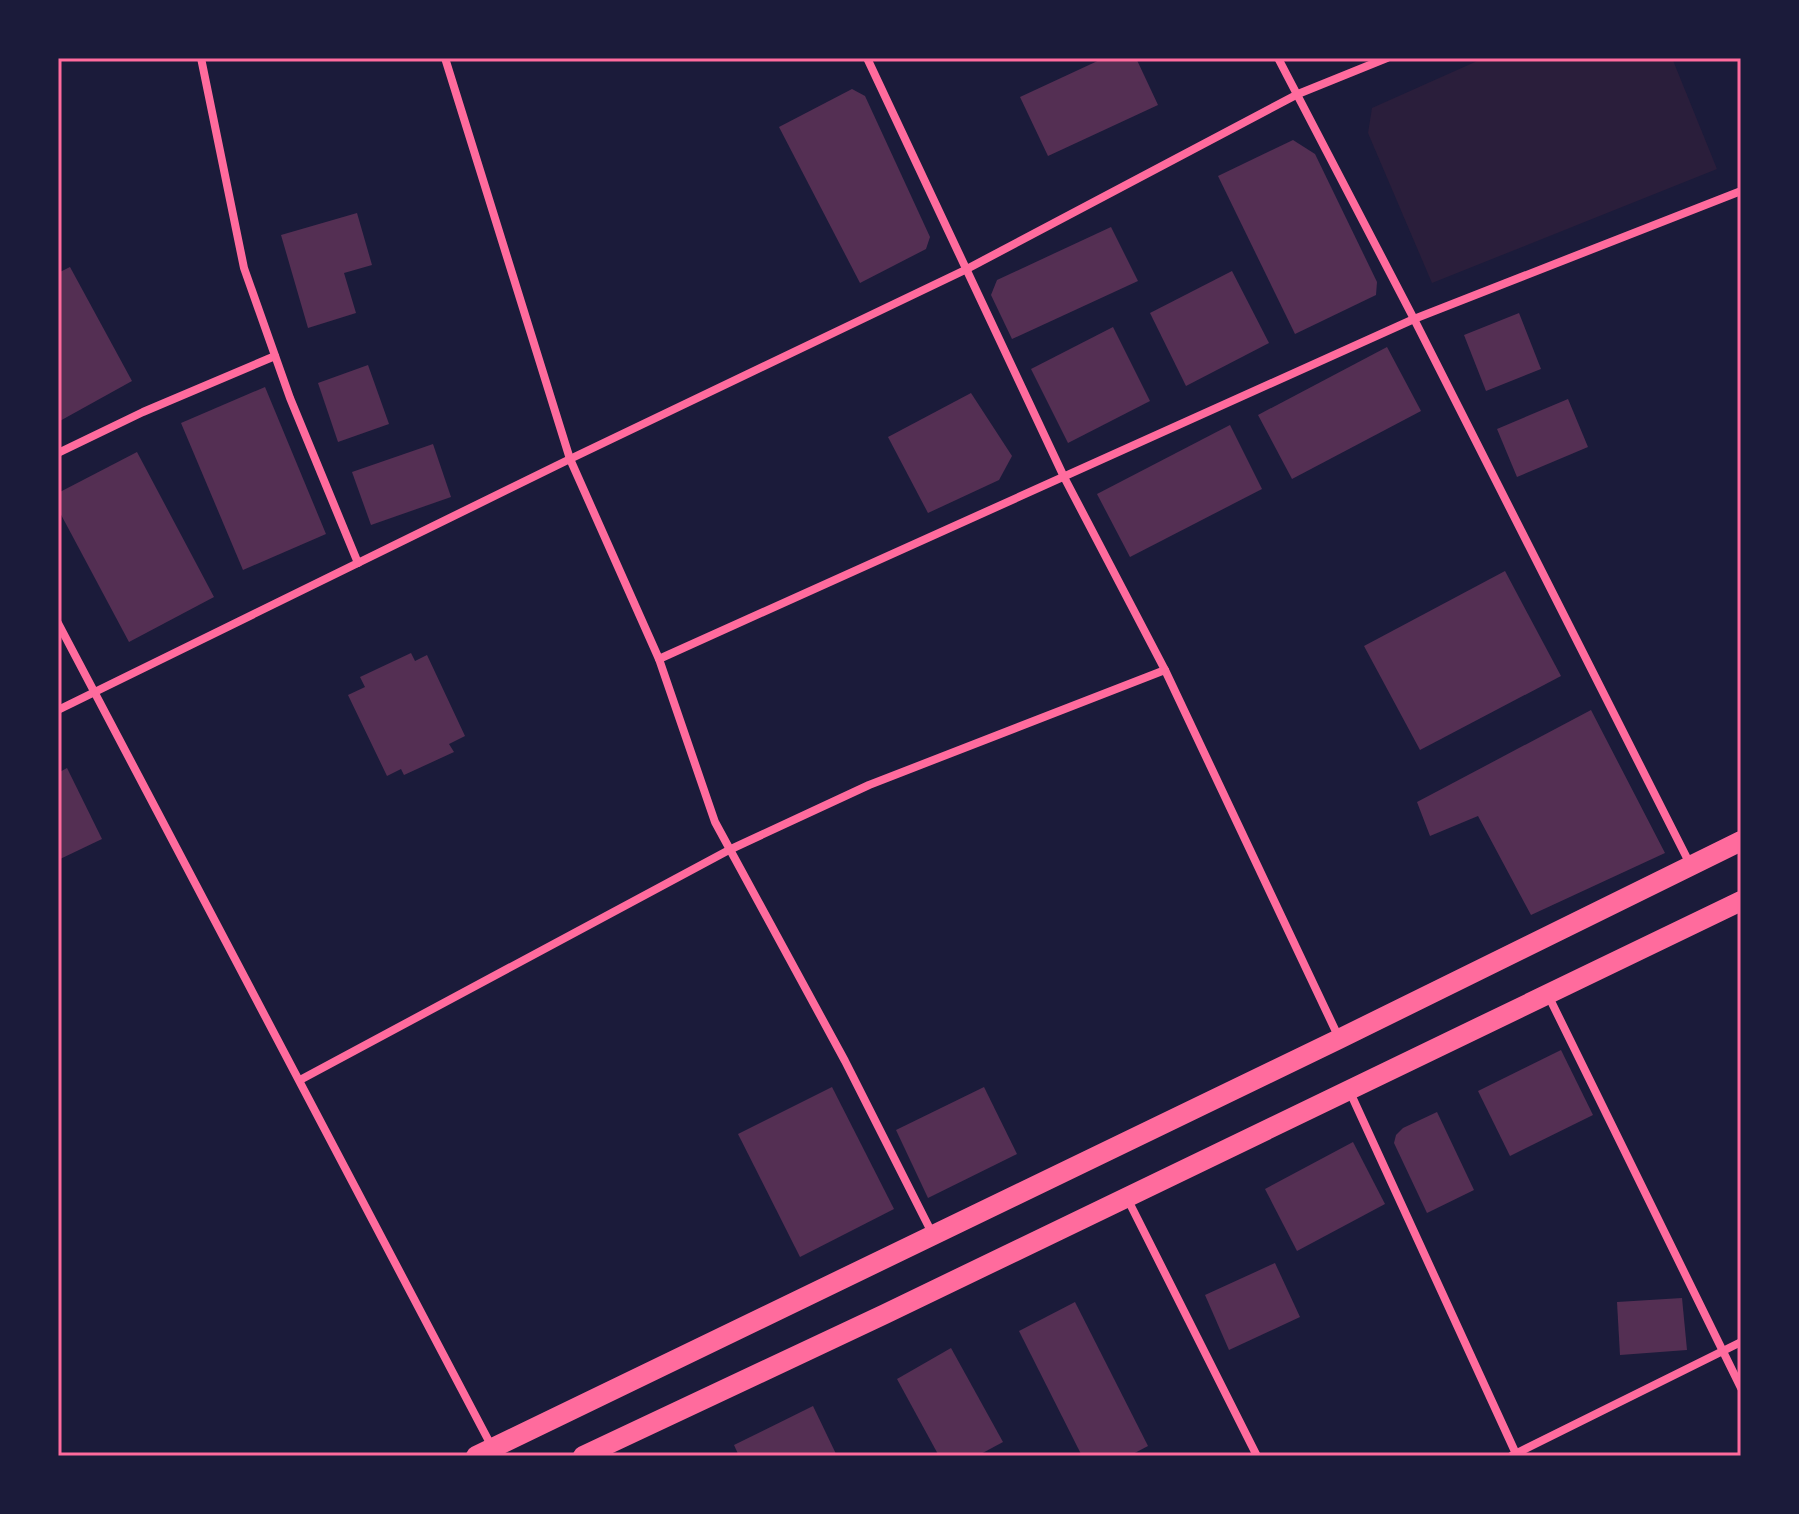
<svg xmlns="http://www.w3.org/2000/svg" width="1799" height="1514" font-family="'Titillium Web',sans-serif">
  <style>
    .green { fill: #2a1e3b }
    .building { fill: #542f53 }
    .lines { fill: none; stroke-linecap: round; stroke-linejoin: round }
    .minor { stroke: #ff6b9d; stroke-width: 8 }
    .primary { stroke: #ff6b9d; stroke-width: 20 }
    .neatline { fill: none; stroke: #ff6b9d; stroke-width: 3 }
  </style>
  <rect width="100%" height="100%" fill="#1b1b3a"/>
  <!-- green -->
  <polygon class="green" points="1484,58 1672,58 1717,169 1432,283 1368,133 1372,108"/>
  <!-- building -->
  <g class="building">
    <polygon points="1104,58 1136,58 1158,105 1048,156 1020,97"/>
    <polygon points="852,89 865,96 930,237 926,249 860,283 779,127"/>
    <polygon points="1293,140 1315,154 1377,282 1376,295 1295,334 1218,176"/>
    <polygon points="357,213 372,265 344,273 356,313 308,328 281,235"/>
    <polygon points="1111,227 1138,281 1012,339 991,295 997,280"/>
    <polygon points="70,267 132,381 58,422 58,273"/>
    <polygon points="1232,271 1269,343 1186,386 1150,313"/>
    <polygon points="1519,313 1541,369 1486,391 1464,335"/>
    <polygon points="1113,327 1150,401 1068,443 1031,369"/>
    <polygon points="1387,347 1421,411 1292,479 1258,415"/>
    <polygon points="368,365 389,424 338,442 318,383"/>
    <polygon points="265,387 326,534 243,570 181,423"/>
    <polygon points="971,393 1012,456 999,480 928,513 888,437"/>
    <polygon points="1568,399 1588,447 1517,477 1497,429"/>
    <polygon points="1230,425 1262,489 1130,557 1097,494"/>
    <polygon points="433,444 451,497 371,525 352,472"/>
    <polygon points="137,452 214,597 129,642 58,509 58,493"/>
    <polygon points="1505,571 1561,676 1420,750 1364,646"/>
    <polygon points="411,653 415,661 427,655 465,736 449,744 454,752 404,775 401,769 387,776 348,695 365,687 360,677"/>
    <polygon points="1591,710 1665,853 1531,915 1478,816 1430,836 1417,802"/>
    <polygon points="67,768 102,839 58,860 58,773"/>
    <polygon points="1561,1050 1593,1115 1510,1156 1478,1091"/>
    <polygon points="832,1087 894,1209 800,1257 738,1134"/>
    <polygon points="984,1087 1017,1154 928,1198 896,1130"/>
    <polygon points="1437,1112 1474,1190 1427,1213 1394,1143 1396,1135 1403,1128"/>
    <polygon points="1353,1142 1385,1204 1297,1251 1265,1189"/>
    <polygon points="1275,1263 1300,1317 1229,1350 1205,1295"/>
    <polygon points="1682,1298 1687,1350 1620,1355 1617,1302"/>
    <polygon points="1075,1302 1148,1446 1129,1456 1082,1456 1019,1331"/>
    <polygon points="951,1348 1003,1442 977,1456 939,1456 897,1379"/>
    <polygon points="813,1406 837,1456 739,1456 734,1445"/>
  </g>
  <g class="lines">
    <!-- minor -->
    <g class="minor">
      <polyline points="201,58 244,268 290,398 358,563"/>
      <polyline points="445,58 570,459 659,659 715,822 845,1061 933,1235"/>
      <polyline points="867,58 1064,477 1165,670 1339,1038"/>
      <polyline points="1278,58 1414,319 1690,864"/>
      <polyline points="58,453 143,412 275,356"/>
      <polyline points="58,623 492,1447"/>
      <polyline points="659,659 1414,319 1741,191"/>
      <polyline points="58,710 570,459 965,270 1298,94 1387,58"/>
      <polyline points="1548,995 1741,1388"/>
      <polyline points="300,1080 729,850 869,785 1165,670"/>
      <polyline points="1349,1090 1517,1456"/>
      <polyline points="1127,1198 1257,1456"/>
      <polyline points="1511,1456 1741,1342"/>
    </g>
    <!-- primary -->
    <g class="primary">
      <polyline points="476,1456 1339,1039 1741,841"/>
      <polyline points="583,1456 885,1314 1741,901"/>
    </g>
  </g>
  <!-- border -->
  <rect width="1799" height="1514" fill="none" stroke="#1b1b3a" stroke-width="120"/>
  <rect x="60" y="60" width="1679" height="1394" class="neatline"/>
</svg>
